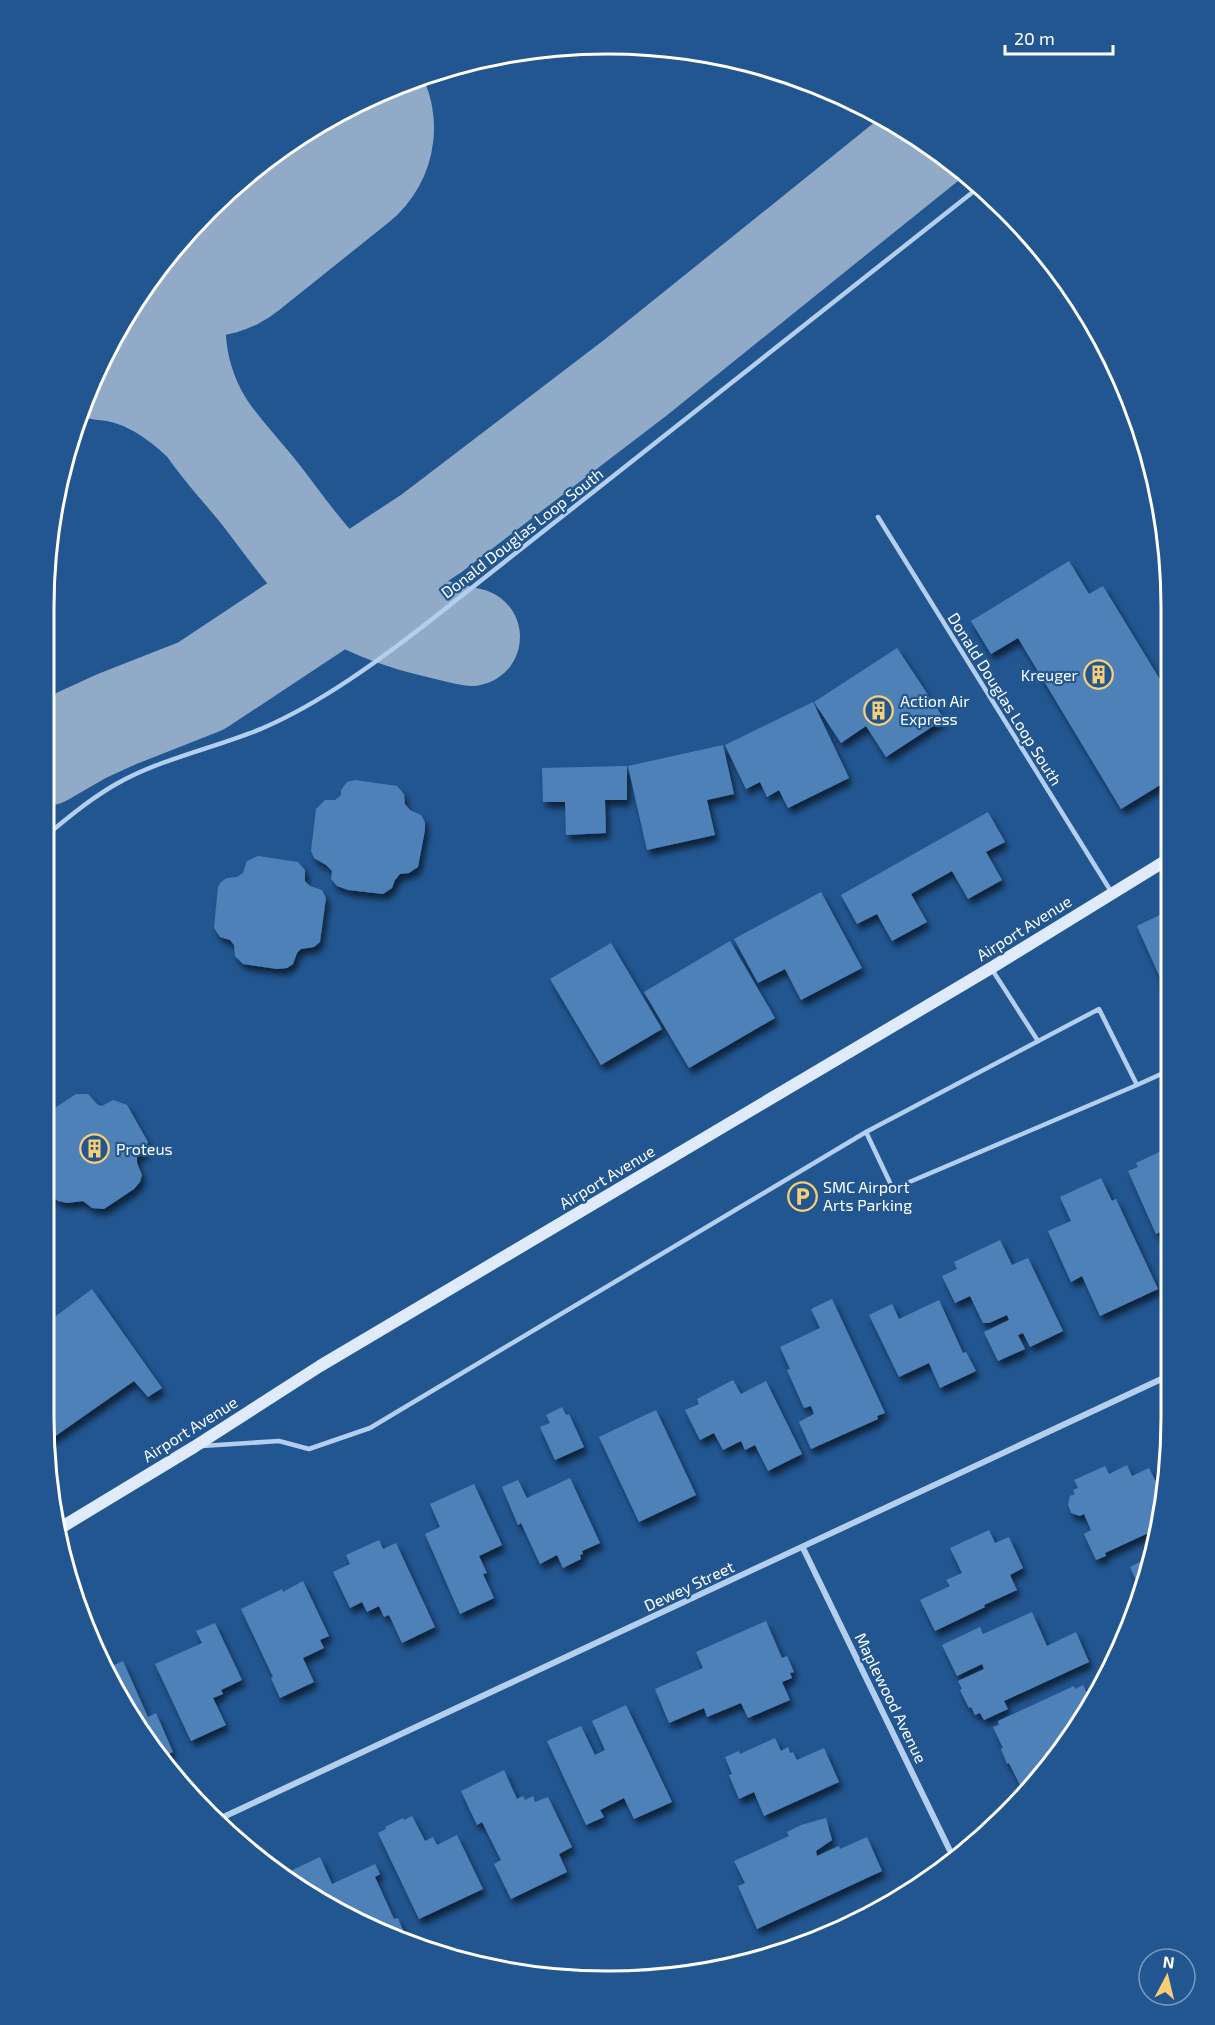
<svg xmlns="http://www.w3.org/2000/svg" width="1215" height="2025" font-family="'Exo 2',sans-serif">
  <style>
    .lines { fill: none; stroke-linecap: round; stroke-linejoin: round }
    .taxiway { stroke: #90aac8; stroke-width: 98 }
    .runway { stroke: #90aac8; stroke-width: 242 }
    .building { fill: #4f81b9; filter: url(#shadow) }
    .lane { stroke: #b3cfed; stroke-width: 4.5 }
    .street { stroke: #b3cfed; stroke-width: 6 }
    .secondary { stroke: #dfebfa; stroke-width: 12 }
    .labels { text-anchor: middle; stroke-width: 4.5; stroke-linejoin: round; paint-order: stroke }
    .street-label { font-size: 16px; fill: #fff; stroke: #225691 }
    .poi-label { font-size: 16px; fill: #fff; stroke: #225691; text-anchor: start }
    .rim { fill: none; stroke: #fff; stroke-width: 3 }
  </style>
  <defs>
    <filter id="shadow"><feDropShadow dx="3.5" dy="6" stdDeviation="3" flood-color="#0009"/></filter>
  </defs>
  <rect width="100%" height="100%" fill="#225691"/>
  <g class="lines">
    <!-- taxiway -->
    <g class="taxiway">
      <path d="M241,185C227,204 208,223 197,244C167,300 171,368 203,422C217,445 240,469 257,490C290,531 321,584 370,607C402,622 438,629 471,637"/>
      <path d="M101,371C142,373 176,397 204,424"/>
      <polyline points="44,757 82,735 117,719 201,686 432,533 635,378 927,143"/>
    </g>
    <!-- runway -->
    <polyline class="runway" points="203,216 313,128"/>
  </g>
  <!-- building -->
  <g class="building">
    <polygon points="1069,561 1089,594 1103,586 1170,696 1170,779 1121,809 1018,638 991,654 971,621"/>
    <polygon points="897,648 944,719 886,757 866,726 841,743 814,702"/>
    <polygon points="813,702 849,778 788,808 779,790 767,797 760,782 746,789 725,745"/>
    <polygon points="723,745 734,794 707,800 715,835 647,850 628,766"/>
    <polygon points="627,766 627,800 605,800 606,833 566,835 565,802 543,802 542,768"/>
    <polygon points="355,780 397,786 404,794 405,804 410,810 421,815 425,822 425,830 418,867 409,873 400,874 395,880 392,888 383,894 348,890 337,886 331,879 332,871 326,865 314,858 311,851 316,809 325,800 335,800 341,795 341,790 347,782"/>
    <polygon points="988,812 1005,842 986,852 1002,880 968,899 952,871 911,894 927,922 892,941 877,914 857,924 841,895"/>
    <polygon points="258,856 298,862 305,870 305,881 310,886 322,890 326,898 320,942 314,947 301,949 297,953 293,964 287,968 277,969 243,964 235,956 234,945 230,940 220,937 214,928 218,887 221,882 227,878 237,877 243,873 247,861"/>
    <polygon points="821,892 862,968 801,1000 785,969 758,983 734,939"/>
    <polygon points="1170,910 1170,1000 1137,926"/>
    <polygon points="730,941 775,1018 689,1068 644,992"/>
    <polygon points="611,943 662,1029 601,1065 550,979"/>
    <polygon points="76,1094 88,1094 98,1105 102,1106 113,1100 127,1105 148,1142 144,1153 137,1157 137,1163 142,1175 140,1182 134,1189 104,1209 92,1208 83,1201 67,1203 58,1201 52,1196 44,1183 44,1115"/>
    <polygon points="1170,1147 1170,1227 1156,1234 1128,1171 1138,1167 1136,1163"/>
    <polygon points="1101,1178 1112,1201 1116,1199 1158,1289 1100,1316 1082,1276 1071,1282 1048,1231 1071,1221 1060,1197"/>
    <polygon points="1000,1240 1012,1265 1028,1258 1063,1331 1030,1347 1023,1333 1018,1335 1025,1349 998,1361 984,1332 1009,1320 1007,1315 989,1323 983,1323 970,1296 955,1303 942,1276 957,1269 954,1262"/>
    <polygon points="92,1289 162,1388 148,1397 134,1381 47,1442 44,1417 44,1325"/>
    <polygon points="832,1299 885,1413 877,1416 878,1419 811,1449 799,1422 814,1414 811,1406 804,1408 787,1370 790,1369 780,1347 820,1328 811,1309"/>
    <polygon points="939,1300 963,1353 966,1352 976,1371 940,1388 929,1363 899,1377 869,1315 892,1304 899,1319"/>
    <polygon points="733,1380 741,1394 766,1381 802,1454 768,1471 755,1445 745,1450 741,1441 723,1450 714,1433 700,1440 685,1410 699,1404 697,1399"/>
    <polygon points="562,1407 566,1415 569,1414 584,1447 555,1460 540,1427 550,1423 546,1415"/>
    <polygon points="656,1410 696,1495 639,1522 599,1437"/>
    <polygon points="1127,1465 1132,1476 1149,1468 1157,1484 1165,1480 1155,1530 1105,1553 1106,1556 1096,1560 1084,1534 1091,1530 1084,1514 1080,1516 1071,1513 1068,1504 1070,1496 1075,1494 1073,1490 1078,1488 1074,1480 1105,1466 1109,1474"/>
    <polygon points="570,1478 600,1543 582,1551 583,1554 580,1555 581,1559 563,1568 557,1555 540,1564 521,1523 518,1525 502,1487 518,1480 527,1498"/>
    <polygon points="474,1484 502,1545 479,1556 487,1573 483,1574 494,1598 460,1614 425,1534 440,1527 430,1504"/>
    <polygon points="989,1530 995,1543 1009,1537 1023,1568 1010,1575 1017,1590 984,1605 985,1607 935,1631 920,1600 950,1586 946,1580 962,1573 950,1548"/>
    <polygon points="379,1540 383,1549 396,1543 435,1627 402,1643 389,1615 384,1617 379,1606 367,1612 362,1602 350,1608 333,1572 350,1564 346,1555"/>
    <polygon points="1150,1557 1142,1594 1130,1567"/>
    <polygon points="303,1581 329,1636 320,1640 324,1648 303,1658 314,1682 280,1698 271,1678 273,1677 241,1609 282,1589 283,1592"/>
    <polygon points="1032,1612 1047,1646 1076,1632 1089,1662 1004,1701 1008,1709 984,1720 980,1713 975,1715 971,1707 969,1708 960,1690 962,1689 958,1681 984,1669 982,1664 957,1676 942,1645 980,1627 983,1634"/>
    <polygon points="766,1621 782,1658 787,1656 794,1672 790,1673 792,1678 782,1682 790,1700 748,1718 741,1703 707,1717 704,1708 669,1723 655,1689 703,1668 696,1652"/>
    <polygon points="215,1623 242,1680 221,1690 223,1694 213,1698 226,1725 191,1741 155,1664 202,1643 196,1631"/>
    <polygon points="102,1647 110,1664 109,1665 100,1648"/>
    <polygon points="123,1661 148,1717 156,1713 173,1752 159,1758 110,1667"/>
    <polygon points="1083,1685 1091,1702 1076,1731 1022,1789 1009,1763 1007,1764 1001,1749 1003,1748 993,1727 999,1725 998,1721 1074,1686 1075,1689"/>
    <polygon points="626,1705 672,1802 634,1819 624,1798 600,1810 604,1817 586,1825 547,1741 581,1726 595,1755 605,1750 592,1721"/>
    <polygon points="775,1738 781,1751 788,1747 790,1753 793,1752 797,1760 824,1748 839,1782 764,1816 754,1792 739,1799 729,1775 732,1774 725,1757 739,1751 740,1754"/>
    <polygon points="504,1770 517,1799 523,1796 525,1800 533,1796 535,1802 548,1797 572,1847 559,1854 567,1872 511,1899 494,1864 501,1860 482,1822 477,1825 461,1791"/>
    <polygon points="412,1816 425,1841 433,1837 437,1845 457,1835 483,1889 419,1919 378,1833 386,1829 385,1827 403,1818 404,1820"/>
    <polygon points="826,1818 832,1840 816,1851 817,1856 839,1846 840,1849 867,1837 882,1871 757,1929 738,1886 745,1883 734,1861 789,1836 787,1832 801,1825"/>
    <polygon points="320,1857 332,1884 375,1864 380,1874 375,1877 394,1919 398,1918 407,1940 406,1941 288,1878 286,1873"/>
    <polygon points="845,1920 845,1921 806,1942 804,1938"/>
  </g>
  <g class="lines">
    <!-- lane -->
    <g class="lane">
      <polyline points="878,517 1112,893"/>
      <path d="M44,837C68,818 91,798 118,783C163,758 215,748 263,728C321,703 381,659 431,620L978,188"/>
      <polyline points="991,968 1038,1041"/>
      <polyline points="1137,1085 1099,1009 866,1132 893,1189 1137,1085 1170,1070"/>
      <polyline points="202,1446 279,1441 309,1449 370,1428 866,1132"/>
    </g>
    <!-- street -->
    <g class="street">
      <polyline points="803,1548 955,1861"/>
      <polyline points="219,1819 1170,1375"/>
    </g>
    <!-- secondary -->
    <polyline class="secondary" points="62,1527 194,1447 320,1366 991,968 1170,858"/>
  </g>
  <!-- icons -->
  <defs>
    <symbol id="building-ring" viewBox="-11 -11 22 22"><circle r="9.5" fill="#225691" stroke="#f9ce74" stroke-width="1.5"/><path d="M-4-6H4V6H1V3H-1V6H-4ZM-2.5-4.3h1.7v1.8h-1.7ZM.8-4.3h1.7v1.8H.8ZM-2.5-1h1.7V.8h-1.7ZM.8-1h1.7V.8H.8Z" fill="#f9ce74"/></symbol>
    <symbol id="parking-ring" viewBox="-11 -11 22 22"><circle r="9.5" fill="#225691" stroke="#f9ce74" stroke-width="1.5"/><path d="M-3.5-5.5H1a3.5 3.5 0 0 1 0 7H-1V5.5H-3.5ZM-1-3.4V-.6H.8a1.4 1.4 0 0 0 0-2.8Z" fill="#f9ce74"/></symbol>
  </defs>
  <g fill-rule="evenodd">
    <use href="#building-ring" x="1082" y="658" width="33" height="33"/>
    <use href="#building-ring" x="862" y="694" width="33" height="33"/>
    <use href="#building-ring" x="78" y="1132" width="33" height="33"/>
    <use href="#parking-ring" x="786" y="1180" width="33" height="33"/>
  </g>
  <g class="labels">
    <!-- street labels -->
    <g class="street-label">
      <text transform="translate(522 533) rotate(-38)" y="6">Donald Douglas Loop South</text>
      <text transform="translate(1005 699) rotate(58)" y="6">Donald Douglas Loop South</text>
      <text transform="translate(1024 928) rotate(-32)" y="6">Airport Avenue</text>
      <text transform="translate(607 1177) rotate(-31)" y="6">Airport Avenue</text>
      <text transform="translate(190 1429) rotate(-32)" y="6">Airport Avenue</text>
      <text transform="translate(689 1586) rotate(-25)" y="6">Dewey Street</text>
      <text transform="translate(891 1698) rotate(64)" y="6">Maplewood Avenue</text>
    </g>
    <!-- poi labels -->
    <g class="poi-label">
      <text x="1078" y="681" text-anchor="end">Kreuger</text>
      <text x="900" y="707">Action Air<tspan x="900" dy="18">Express</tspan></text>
      <text x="116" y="1155">Proteus</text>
      <text x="823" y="1193">SMC Airport<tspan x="823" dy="18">Arts Parking</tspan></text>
    </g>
  </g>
  <!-- crop -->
  <path d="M0 0H1215V2025H0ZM607 54H608A553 553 0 0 1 1161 607V1418A553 553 0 0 1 608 1971H607A553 553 0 0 1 54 1418V607A553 553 0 0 1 607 54Z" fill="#225691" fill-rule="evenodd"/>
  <path class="rim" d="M607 54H608A553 553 0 0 1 1161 607V1418A553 553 0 0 1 608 1971H607A553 553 0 0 1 54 1418V607A553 553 0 0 1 607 54Z"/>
  <!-- north arrow -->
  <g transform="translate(1167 1977) rotate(7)"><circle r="28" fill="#225691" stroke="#7a9abd" stroke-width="1.5"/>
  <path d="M0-4.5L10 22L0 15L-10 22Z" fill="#f9ce74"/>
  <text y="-9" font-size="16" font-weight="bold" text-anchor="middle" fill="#ffffff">N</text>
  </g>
  <!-- scale -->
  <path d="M1005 45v9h108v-9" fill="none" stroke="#ffffff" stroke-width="3"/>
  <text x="1014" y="45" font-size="18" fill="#ffffff" stroke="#225691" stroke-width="4.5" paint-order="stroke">20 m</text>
</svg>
